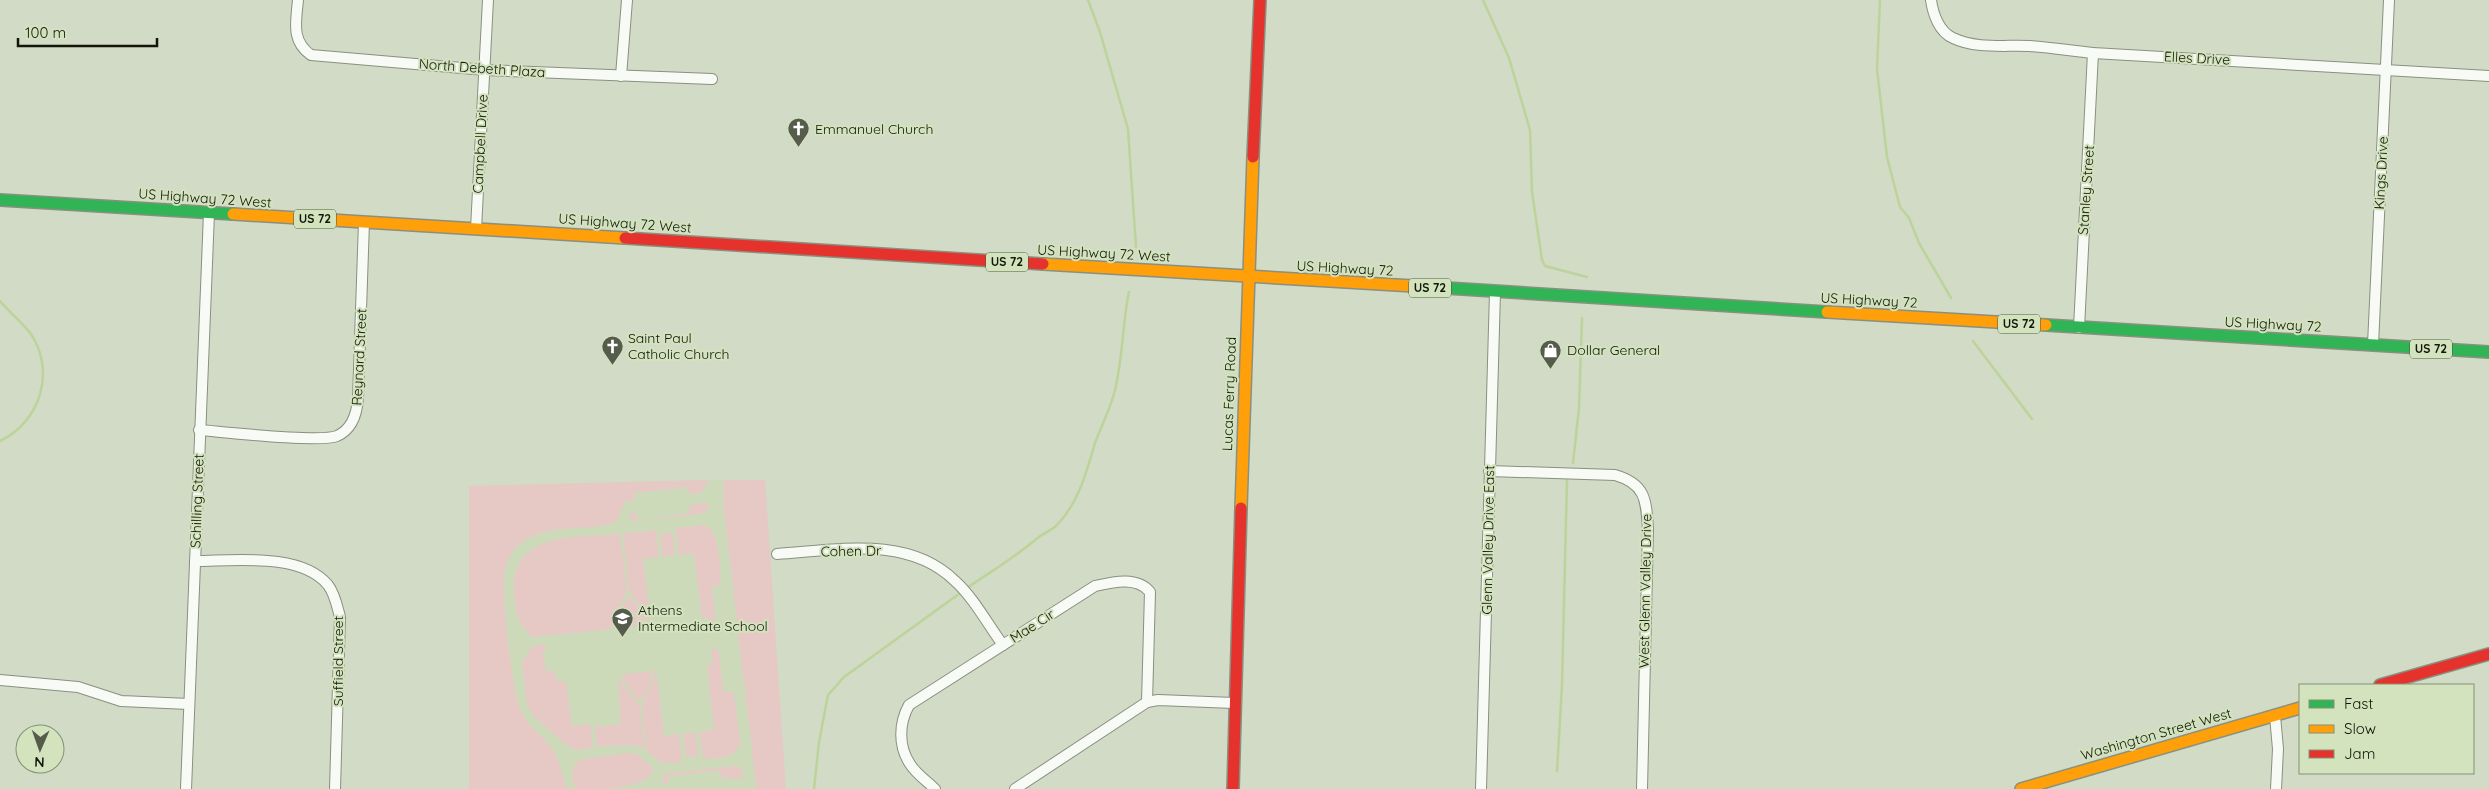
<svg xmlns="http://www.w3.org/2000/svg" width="2489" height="789" font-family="Quicksand,sans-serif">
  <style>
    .built { fill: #ccdab9 }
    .grass { fill: #e6c9c5 }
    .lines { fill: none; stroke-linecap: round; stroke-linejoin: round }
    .stream { stroke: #bcd49a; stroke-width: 2.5 }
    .street-casing { stroke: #899080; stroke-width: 12 }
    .fast-casing { stroke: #899080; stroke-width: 14 }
    .slow-casing { stroke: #899080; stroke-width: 14 }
    .jam-casing { stroke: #899080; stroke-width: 14 }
    .street { stroke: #f8faf6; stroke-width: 10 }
    .fast { stroke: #30b455; stroke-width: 11 }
    .slow { stroke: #ff9f0a; stroke-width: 11 }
    .jam { stroke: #e5322d; stroke-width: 11 }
    .labels { text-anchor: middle; stroke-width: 4; stroke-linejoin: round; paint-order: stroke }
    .shield { fill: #d3e3be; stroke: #4c5440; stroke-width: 1 }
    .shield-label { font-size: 12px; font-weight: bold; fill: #12170a }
    .street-label { font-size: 14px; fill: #12170a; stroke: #d3e3be }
    .poi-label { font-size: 14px; fill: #12170a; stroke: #d3e3be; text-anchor: start }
  </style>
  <rect width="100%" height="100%" fill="#d2dbc6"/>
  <!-- built -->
  <polygon class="built" points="707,480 765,480 785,789 469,789 469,486"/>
  <!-- grass -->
  <g class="grass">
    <path d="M708,480C705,491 700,494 689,494L687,487L634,493V501L625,502L616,522C587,533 550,522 524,541C514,547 508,558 505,569C500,589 512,689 520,709C526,726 544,735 553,750C561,763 562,776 567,789H469V486Z"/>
    <polygon points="724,480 765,480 786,789 756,789 752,752 754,751 752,749 745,689 747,689 747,686 744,686 733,589 736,586 733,586 723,502"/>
    <polygon points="705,503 709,506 708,509 701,514 634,521 629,517 631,513 635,512 639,520 689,513 689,505"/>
    <path d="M705,525C722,533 719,568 721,585L712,587L716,628L712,632H710L708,618L702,619L694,553L679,555L676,528Z"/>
    <polygon points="656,530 659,557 643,559 651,624 648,624 646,613 629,592 623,533"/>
    <polygon points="673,532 675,555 663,557 660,533"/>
    <path d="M620,534L627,592L611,625L612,629L532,637C518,624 515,612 514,593C510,531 577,538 620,534Z"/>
    <polygon points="627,598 631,598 644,614 645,625 614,629 614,625"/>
    <polygon points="542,644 548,650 543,651 546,671 555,671 557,681 566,681 572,726 590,724 593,748 577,750 569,747 535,718 527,705 522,662 532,647"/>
    <path d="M714,648L719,651L723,691L734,693L740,743C735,760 717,758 703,759L699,732L714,730L707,665L713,664L711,650Z"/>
    <polygon points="653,670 656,670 664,736 679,734 682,762 662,763 647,752 642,706 654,680"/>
    <polygon points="650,671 652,681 643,699 638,700 620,675"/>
    <polygon points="618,678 640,706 645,749 634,745 597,746 594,727 621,724"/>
    <polygon points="695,732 698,756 686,757 683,734"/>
    <path d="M626,753L637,754L653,768C651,789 598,789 577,789L572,781L573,768L579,760Z"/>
    <polygon points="734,766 742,768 743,779 722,778 719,770 669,776 668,784 663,783 662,780 667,773"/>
  </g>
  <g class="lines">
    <!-- stream -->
    <g class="stream">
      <polyline points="1088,0 1100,32 1128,129 1136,247"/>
      <polyline points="1483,0 1509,58 1530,130 1532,192 1542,260 1545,266 1587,277"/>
      <polyline points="1880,0 1877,69 1887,157 1900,207 1909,218 1919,243 1951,298"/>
      <path d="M0,301C8,311 25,325 31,334C56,372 40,422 0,441"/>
      <polyline points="1973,341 2032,419"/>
      <polyline points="1573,463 1579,408 1582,318"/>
      <path d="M967,588C990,572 1014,558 1035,540C1042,534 1051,531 1057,525C1079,502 1086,473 1095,443C1101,427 1109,411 1114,394C1123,361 1122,325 1129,292"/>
      <polyline points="1557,771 1562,685 1567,480"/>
      <polyline points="814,789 819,742 828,695 844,677 963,591"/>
    </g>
    <defs>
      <g id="street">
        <path d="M298,0C296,22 291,41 311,55L485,70L712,79"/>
        <path d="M1931,0C1933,14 1939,32 1953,38C1976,49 2004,45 2029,46C2050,47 2072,51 2093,53L2489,76"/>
        <polyline points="621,76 627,0"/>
        <polyline points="476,229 488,0"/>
        <polyline points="2079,328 2093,53"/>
        <polyline points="2373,345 2389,0"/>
        <path d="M199,430C224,432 319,443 337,436C353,429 357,413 358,398L364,222"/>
        <path d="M1489,471L1615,475C1646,484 1646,500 1648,529L1642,789"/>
        <path d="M777,554C837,550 908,535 955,581C974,598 988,625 1003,645"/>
        <path d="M195,561C233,561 301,552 328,585C335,594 337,606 340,617L335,789"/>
        <polyline points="0,680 78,687 121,701 189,704"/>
        <polyline points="2275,716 2278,749 2276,789"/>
        <polyline points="186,789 209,213"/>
        <path d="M935,789C927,781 916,774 910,764C898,746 899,723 909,705L1095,586C1113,582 1137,576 1150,592L1147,702"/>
        <polyline points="1015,789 1147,702 1158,700 1234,703"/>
        <polyline points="1481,789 1495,292"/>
      </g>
      <g id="fast">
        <polyline points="0,200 233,214"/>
        <polyline points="1430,287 1827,312"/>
        <polyline points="2046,325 2489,352"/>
      </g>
      <g id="slow">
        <polyline points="233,214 625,238"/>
        <polyline points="1043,264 1430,287"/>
        <polyline points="1827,312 2046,325"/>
        <polyline points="1241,508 1253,157"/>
        <polyline points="2021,789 2300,708"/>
      </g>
      <g id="jam">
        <polyline points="1253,157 1260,0"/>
        <polyline points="625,238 1043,264"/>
        <polyline points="2380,685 2489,654"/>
        <polyline points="1233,789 1241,508"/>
      </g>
    </defs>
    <!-- street casing -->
    <use href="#street" class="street-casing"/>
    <!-- fast casing -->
    <use href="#fast" class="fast-casing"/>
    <!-- slow casing -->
    <use href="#slow" class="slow-casing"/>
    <!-- jam casing -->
    <use href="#jam" class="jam-casing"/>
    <!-- street -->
    <use href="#street" class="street"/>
    <!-- fast -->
    <use href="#fast" class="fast"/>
    <!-- slow -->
    <use href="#slow" class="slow"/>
    <!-- jam -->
    <use href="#jam" class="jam"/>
  </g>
  <!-- icons -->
  <defs>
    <symbol id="church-pin" viewBox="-11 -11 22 30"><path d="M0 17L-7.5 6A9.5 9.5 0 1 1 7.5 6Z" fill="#555c4c" stroke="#d3e3be"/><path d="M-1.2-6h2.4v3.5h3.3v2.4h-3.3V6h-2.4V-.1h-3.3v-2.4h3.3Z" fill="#fff"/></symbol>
    <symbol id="shop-pin" viewBox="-11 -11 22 30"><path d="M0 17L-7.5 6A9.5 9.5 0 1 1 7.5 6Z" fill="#555c4c" stroke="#d3e3be"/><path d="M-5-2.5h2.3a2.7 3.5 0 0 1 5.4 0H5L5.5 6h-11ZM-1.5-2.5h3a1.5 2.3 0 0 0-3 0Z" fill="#fff"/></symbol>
    <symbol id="school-pin" viewBox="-11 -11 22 30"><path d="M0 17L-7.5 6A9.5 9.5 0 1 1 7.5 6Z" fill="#555c4c" stroke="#d3e3be"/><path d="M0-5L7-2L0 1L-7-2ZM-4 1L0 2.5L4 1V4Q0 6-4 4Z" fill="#fff"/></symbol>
  </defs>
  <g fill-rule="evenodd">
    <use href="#church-pin" x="786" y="116" width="25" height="34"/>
    <use href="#church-pin" x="600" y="334" width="25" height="34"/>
    <use href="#shop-pin" x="1538" y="338" width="25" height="34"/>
    <use href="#school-pin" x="610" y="606" width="25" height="34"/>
  </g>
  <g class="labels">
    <!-- shield labels -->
    <g class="shield">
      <rect x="294" y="209.5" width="42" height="19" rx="4"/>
      <rect x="986" y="252.5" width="42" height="19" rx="4"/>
      <rect x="1409" y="278.5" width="42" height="19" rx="4"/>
      <rect x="1998" y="314.5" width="42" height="19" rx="4"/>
      <rect x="2410" y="339.5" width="42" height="19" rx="4"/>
    </g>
    <g class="shield-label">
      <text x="315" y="223">US 72</text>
      <text x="1007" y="266">US 72</text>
      <text x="1430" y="292">US 72</text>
      <text x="2019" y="328">US 72</text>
      <text x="2431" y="353">US 72</text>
    </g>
    <!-- street labels -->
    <g class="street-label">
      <text transform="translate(2197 58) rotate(3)" y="5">Elles Drive</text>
      <text transform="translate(482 68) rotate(4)" y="5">North Debeth Plaza</text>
      <text transform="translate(480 144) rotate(-87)" y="5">Campbell Drive</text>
      <text transform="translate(2381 173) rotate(-87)" y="5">Kings Drive</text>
      <text transform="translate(2086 190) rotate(-86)" y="5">Stanley Street</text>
      <text transform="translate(205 198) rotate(4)" y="5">US Highway 72 West</text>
      <text transform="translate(625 223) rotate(4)" y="5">US Highway 72 West</text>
      <text transform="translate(1104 253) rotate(3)" y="5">US Highway 72 West</text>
      <text transform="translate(1345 268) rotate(3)" y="5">US Highway 72</text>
      <text transform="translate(1869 300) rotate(3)" y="5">US Highway 72</text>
      <text transform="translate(2273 324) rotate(3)" y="5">US Highway 72</text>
      <text transform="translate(359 357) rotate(-87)" y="5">Reynard Street</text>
      <text transform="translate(1229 394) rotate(-88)" y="5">Lucas Ferry Road</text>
      <text transform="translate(197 501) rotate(-88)" y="5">Schilling Street</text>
      <text transform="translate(1488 540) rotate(-89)" y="5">Glenn Valley Drive East</text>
      <text transform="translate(851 551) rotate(-1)" y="5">Cohen Dr</text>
      <text transform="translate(1645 591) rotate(-89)" y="5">West Glenn Valley Drive</text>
      <text transform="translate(1032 626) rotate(-33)" y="5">Mae Cir</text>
      <text transform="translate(338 661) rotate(-90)" y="5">Suffield Street</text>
      <text transform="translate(2156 734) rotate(-16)" y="5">Washington Street West</text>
    </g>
    <!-- poi labels -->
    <g class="poi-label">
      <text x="815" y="134">Emmanuel Church</text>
      <text x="628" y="343">Saint Paul<tspan x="628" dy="16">Catholic Church</tspan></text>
      <text x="1567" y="355">Dollar General</text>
      <text x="638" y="615">Athens<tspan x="638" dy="16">Intermediate School</tspan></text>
    </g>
  </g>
  <!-- legend -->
  <rect x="2299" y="684" width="175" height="90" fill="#d3e3be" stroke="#869176"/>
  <rect x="2309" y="700" width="25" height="8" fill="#30b455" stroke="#869176"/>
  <text x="2344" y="709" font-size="15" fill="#12170a">Fast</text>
  <rect x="2309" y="725" width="25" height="8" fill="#ff9f0a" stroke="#869176"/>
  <text x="2344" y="734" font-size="15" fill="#12170a">Slow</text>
  <rect x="2309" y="750" width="25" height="8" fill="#e5322d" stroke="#869176"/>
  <text x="2344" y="759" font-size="15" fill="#12170a">Jam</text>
  <!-- north arrow -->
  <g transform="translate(40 749) rotate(182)"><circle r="24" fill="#d3e3be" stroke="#869176"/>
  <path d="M0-4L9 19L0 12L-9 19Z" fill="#555c4c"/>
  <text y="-8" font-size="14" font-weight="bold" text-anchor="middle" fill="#12170a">N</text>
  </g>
  <!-- scale -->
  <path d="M18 38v8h139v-8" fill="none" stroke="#12170a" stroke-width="2.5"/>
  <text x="25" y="38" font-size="15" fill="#12170a" stroke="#d3e3be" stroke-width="4" paint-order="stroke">100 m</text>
</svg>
